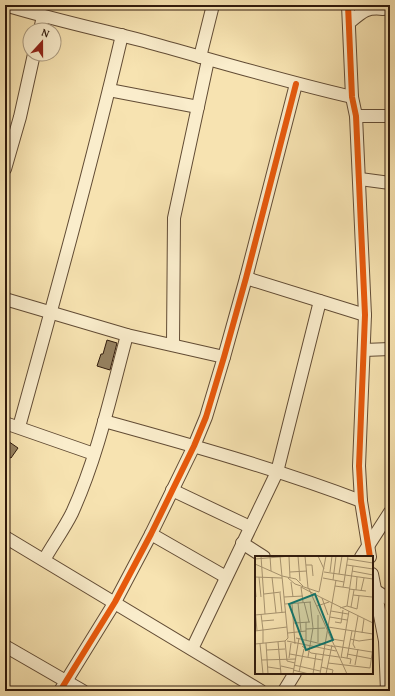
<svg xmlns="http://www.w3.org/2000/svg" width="395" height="696" font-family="'Gentium Book Plus',serif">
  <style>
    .building { fill: #978362; stroke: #301a0c }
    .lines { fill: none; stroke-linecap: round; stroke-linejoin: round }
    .minor-casing { stroke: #624c35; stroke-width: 14 }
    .minor { stroke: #faedcc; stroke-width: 12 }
    .cycleway-casing { stroke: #faedcc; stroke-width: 8 }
    .cycleway { stroke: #e8590c; stroke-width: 6 }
    .inset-road { fill: none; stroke: #a7936f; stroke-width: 1 }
    .view { fill: #0f766e; fill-opacity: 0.15; stroke: #0f766e; stroke-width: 2 }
    .inset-edge { fill: none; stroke: #301a0c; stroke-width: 2 }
  </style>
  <rect width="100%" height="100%" fill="#f7e3b1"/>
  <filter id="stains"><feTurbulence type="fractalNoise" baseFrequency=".005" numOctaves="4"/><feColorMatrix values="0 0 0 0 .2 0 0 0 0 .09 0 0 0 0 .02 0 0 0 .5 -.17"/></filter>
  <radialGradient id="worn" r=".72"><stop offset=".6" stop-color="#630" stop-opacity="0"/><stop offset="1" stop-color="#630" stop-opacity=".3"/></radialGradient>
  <!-- building -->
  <g class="building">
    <polygon points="107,340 117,343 110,370 97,366 101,354 103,354"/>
    <polygon points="5,439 18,448 11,458 5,455"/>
  </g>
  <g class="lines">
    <defs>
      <g id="minor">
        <path d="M5,5C51,19 97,29 144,41C213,60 282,81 352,97"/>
        <polyline points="348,5 352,97 356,116 365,315 359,466 361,501 370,557"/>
        <path d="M349,23C362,12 366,7 383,9"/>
        <polyline points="40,30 43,16"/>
        <polyline points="200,57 213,5"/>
        <polyline points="109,90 198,107"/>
        <polyline points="356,116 390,116"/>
        <polyline points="5,169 20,117 34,54"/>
        <polyline points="360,179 390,183"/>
        <polyline points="246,278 365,315"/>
        <polyline points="5,299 127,335 224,357"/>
        <polyline points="173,344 174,218 208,60"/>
        <polyline points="364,350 390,349"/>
        <path d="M104,421C191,445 277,469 361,501"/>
        <polyline points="5,423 94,454"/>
        <path d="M19,427C55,297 91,167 122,35"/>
        <polyline points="172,490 250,527"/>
        <polyline points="151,534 226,577"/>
        <polyline points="5,537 261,691"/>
        <polyline points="242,543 264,557"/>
        <polyline points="361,557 390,512"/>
        <path d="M44,560C53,544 64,529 72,513C98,456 111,394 127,335"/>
        <polyline points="372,574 385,641 387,691"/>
        <polyline points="376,591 390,600"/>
        <polyline points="5,646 83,691"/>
        <polyline points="192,649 277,472 320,301"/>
        <polyline points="60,691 115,602 151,534 194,446 206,417 224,357 246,278 296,84"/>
        <polyline points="284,691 295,673"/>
      </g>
    </defs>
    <!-- minor casing -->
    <use href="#minor" class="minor-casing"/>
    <!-- minor -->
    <use href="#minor" class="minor"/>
    <defs>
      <g id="cycleway">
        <polyline points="348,5 352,97 356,116 365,315 359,466 361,501 370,557"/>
        <polyline points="60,691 115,602 151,534 194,446 206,417 224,357 246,278 296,84"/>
      </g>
    </defs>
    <!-- cycleway casing -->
    <use href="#cycleway" class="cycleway-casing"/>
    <!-- cycleway -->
    <use href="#cycleway" class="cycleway"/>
  </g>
  <!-- overview -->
  <g transform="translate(255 556)">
    <rect width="118" height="118" fill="#f7e3b1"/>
    <path class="inset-road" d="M6,0L10,58M15,0L16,15M43,0L45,25M50,0L53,32M63,0L69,13M34,1L35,22M0,3L36,0M93,3L118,7M0,8L27,20L41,23L48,30M51,9H57L58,20M92,9L118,13M97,15L118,19M35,16L52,15M69,16L118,23M75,16L77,0M84,18L87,0M0,21L27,22M4,21L6,41M17,21L21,57M33,22L40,28L64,36L71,0M68,22L89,26L88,31M78,24L81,0M36,26L38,41M89,26L93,0M0,29L1,41M80,30L94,32M46,31L67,42L73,59M46,31L48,46M54,33L92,118M94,33L111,35M101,34L102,21M106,35L109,22M25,37L27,57M9,38L26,36M98,39L117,41M29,41L48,40M67,42L118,67M49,46L54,66M43,47L46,75M30,48L56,46M37,48L40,88M62,50L74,46M92,50L98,10M96,51L99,34M0,52L2,75M85,52L92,50L102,53L104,40M76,55L93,58M6,58L8,74M0,59L31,56M63,59V86M75,61L92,64M7,65L19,64M51,66V84M80,66L86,67L88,54M39,67L55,66M73,71L118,78M51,73L70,72M0,75L32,71M33,77L51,75M107,77L109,63M41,82L80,91M77,83L89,85M95,83L104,85L118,83M30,85L32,105L40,107M32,85L81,95M23,86L26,118M8,87V74M11,87L13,118M0,88L30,85L33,82L25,0M5,88L8,118M47,90L56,97L84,101M80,90L117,96M100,92L98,88L103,60M12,94L30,93M35,98L67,104M92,98L118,103M53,101L58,72L55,46M86,101L96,103L95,108M34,102L36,87M86,102L94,55M92,102L97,75M7,104L41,103M73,107L115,112L118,91M39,109L65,115M100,109L103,93M26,110L39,113M13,111L26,113M66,111L78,114L77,118M38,114L54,118M44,116L49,93M38,118L44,82M58,118L61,98M65,118L81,24M71,118L77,89"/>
    <path class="view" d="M60,38L78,84L51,94L34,48Z"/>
    <rect width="118" height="118" class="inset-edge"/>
  </g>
  <!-- margin -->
  <rect width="395" height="696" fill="none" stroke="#f7e3b1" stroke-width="20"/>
  <rect x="6" y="6" width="383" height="684" fill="none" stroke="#301a0c" stroke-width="2"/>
  <rect x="10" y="10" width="375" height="676" fill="none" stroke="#301a0c"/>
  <!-- north arrow -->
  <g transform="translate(42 42) rotate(21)"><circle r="19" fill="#faedcc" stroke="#a9997f"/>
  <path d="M0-3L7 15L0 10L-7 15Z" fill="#8f2418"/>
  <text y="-6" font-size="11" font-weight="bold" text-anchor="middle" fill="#301a0c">N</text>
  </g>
  <rect width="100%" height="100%" filter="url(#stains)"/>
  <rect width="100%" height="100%" fill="url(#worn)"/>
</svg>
